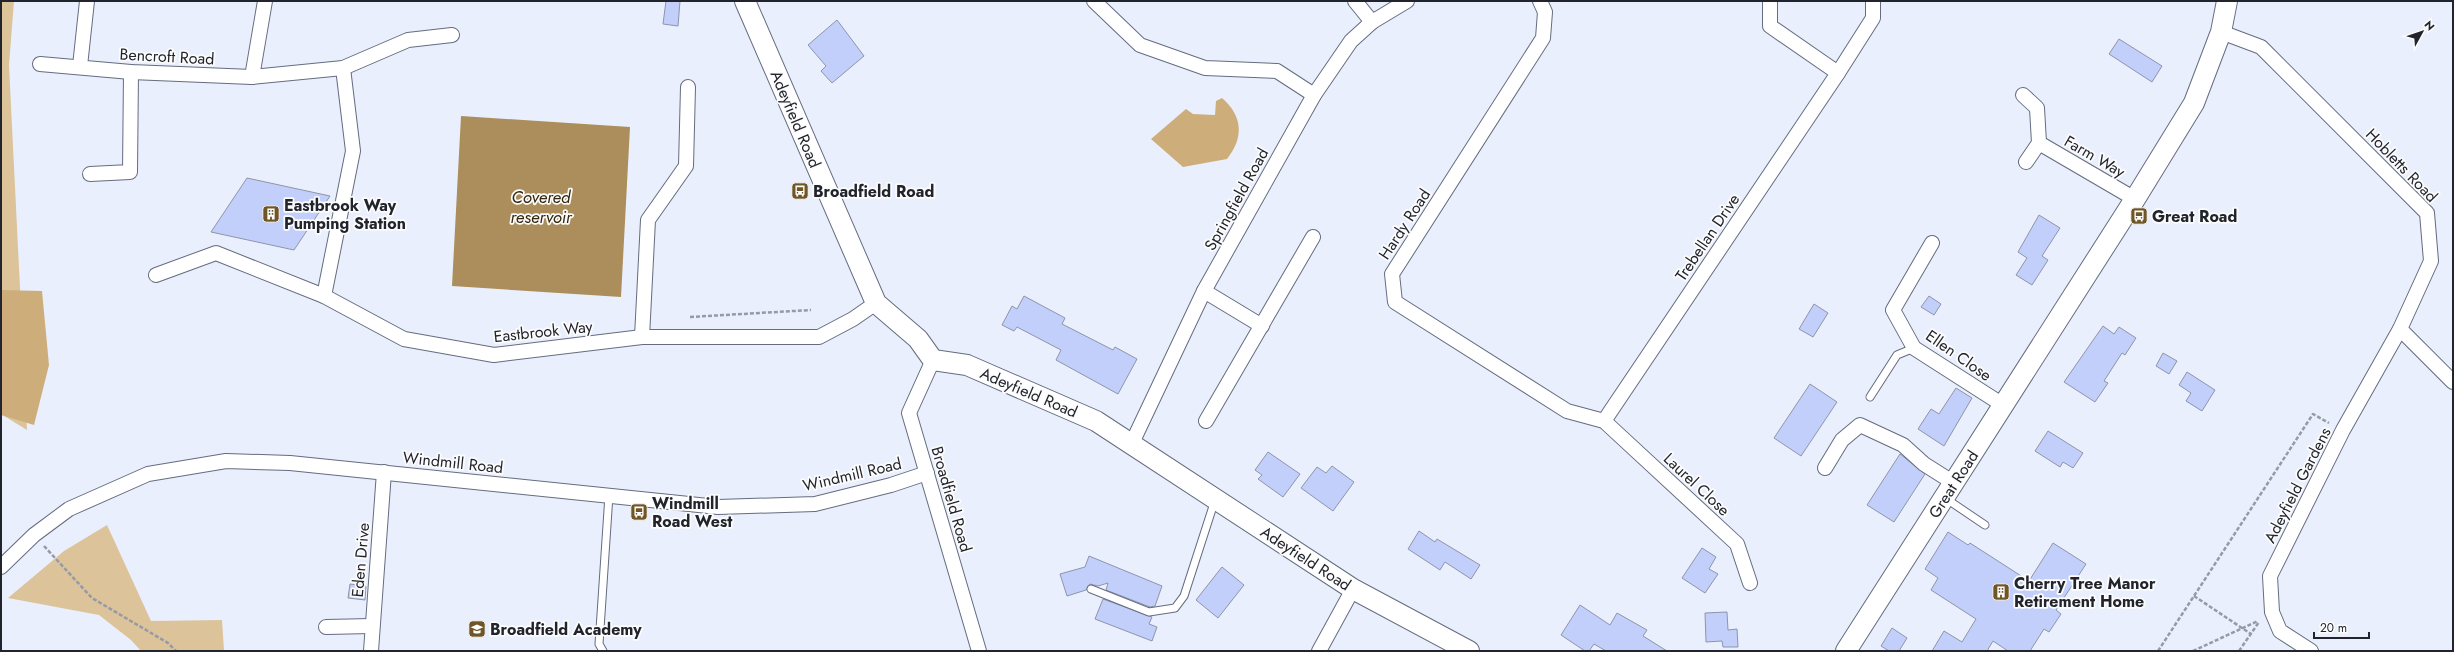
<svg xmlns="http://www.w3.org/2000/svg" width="2454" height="652" font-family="Jost,sans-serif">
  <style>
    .green { fill: #dcc39a }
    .forest { fill: #cdae7b }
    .water { fill: #ab8e5b }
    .building { fill: #c1cffa; stroke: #8e95aa }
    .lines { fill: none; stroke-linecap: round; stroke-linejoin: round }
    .lane-casing { stroke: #656c7f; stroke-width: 9 }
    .street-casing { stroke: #656c7f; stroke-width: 16 }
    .secondary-casing { stroke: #656c7f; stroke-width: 22 }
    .path { stroke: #969aa6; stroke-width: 2.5; stroke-dasharray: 4 2; stroke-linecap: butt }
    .lane { stroke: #fff; stroke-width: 7 }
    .street { stroke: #fff; stroke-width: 14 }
    .secondary { stroke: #fff; stroke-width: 20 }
    .labels { text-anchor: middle; stroke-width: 3.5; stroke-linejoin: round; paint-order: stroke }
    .street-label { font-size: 16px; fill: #21242c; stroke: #fcfcfc }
    .poi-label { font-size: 16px; font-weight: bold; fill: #21242c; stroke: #fcfcfc; text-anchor: start }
    .water-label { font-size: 17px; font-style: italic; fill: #34270e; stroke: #fcfcfc }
  </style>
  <rect width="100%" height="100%" fill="#eaeffd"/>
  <!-- green -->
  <g class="green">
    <polygon points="1,1 14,1 9,65 27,430 1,414"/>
    <polygon points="107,525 151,621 222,620 224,651 141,651 131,640 99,615 8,598 64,551"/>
  </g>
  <!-- forest -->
  <g class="forest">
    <path d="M1222,98C1243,116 1244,138 1227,159L1183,167L1151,139L1186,109L1193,114L1215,115L1216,101Z"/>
    <polygon points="1,290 42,291 49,365 34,425 1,415"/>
  </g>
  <!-- water -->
  <polygon class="water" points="461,116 630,127 621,297 452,286"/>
  <!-- building -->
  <g class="building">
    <polygon points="666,1 680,1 678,26 663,24"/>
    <polygon points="837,20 864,56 832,83 821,71 826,66 808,45"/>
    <polygon points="2119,39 2162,66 2152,82 2109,54"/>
    <polygon points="247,178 330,196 294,250 211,232"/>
    <polygon points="2039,215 2060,228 2042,256 2048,260 2032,285 2016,275 2027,258 2018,252"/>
    <polygon points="1024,296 1065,318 1062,324 1113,350 1115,347 1137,359 1118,394 1056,360 1061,350 1017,327 1014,331 1002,325 1012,306 1017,309"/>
    <polygon points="1929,296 1941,304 1934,315 1921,307"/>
    <polygon points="1814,304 1828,313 1813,337 1799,329"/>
    <polygon points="2103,326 2114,334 2119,327 2136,338 2125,355 2122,353 2104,381 2108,383 2095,402 2064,382"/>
    <polygon points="2163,353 2177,361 2169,374 2156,366"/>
    <polygon points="2187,372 2215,390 2202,411 2186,401 2191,393 2179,385"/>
    <polygon points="1810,384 1837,402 1801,456 1774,438"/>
    <polygon points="1956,388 1972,398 1944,446 1918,429 1931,409 1939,414"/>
    <polygon points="2048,431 2083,453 2073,468 2063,462 2060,467 2035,451"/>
    <polygon points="1268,452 1300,474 1283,497 1258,479 1262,475 1255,470"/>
    <polygon points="1900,454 1925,474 1894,522 1867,505"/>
    <polygon points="1332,466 1354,482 1333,511 1301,488 1317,467 1326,473"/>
    <polygon points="1419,531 1435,542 1437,539 1480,565 1471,579 1445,562 1440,570 1408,549"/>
    <polygon points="1948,532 1968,545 1970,543 2029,581 2053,543 2086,564 2056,610 2061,614 2049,632 2044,629 2030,651 2008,651 1993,641 1987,651 1932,651 1944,631 1962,642 1976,619 1931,590 1938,578 1925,569"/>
    <polygon points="1702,548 1716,557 1709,569 1718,574 1705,593 1682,578"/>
    <polygon points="1089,556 1162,586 1155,606 1150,607 1106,590 1108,583 1098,586 1090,584 1086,590 1067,596 1060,574 1085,567"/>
    <polygon points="1222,567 1244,585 1218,618 1196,600"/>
    <polygon points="350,584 366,586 365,600 348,598"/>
    <polygon points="1103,599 1152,617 1149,624 1157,627 1152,641 1095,619"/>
    <polygon points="1580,605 1610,625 1617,613 1647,630 1643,636 1667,651 1606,651 1594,644 1589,651 1585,651 1561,635"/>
    <polygon points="1727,612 1728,630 1737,629 1738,647 1723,647 1722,641 1706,642 1705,613"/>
    <polygon points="1892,628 1907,638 1899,651 1889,651 1881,646"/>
  </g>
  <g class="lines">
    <defs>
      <g id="lane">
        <polyline points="1870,397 1897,355 1914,348"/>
        <polyline points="1945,498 1985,525"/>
        <polyline points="1091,589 1149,612 1175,608 1184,596 1215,500"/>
        <polyline points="603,651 599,644 609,495"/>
      </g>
      <g id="street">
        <polyline points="1094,1 1140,45 1205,68 1277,71 1314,95"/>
        <polyline points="1355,1 1372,22"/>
        <polyline points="1540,1 1545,12 1543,38 1392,274 1395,302 1567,411 1604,421 1737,544 1750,583"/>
        <polyline points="1770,1 1770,26 1838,73"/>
        <polyline points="2221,32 2261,47 2427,213 2431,261 2400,329 2453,382"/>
        <polyline points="40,64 131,72 252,77 343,68 408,40 452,35"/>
        <polyline points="80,66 87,1"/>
        <polyline points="252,77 265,1"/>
        <polyline points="2023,95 2037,108 2039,143 2026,162"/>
        <polyline points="2039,143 2135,199"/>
        <polyline points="90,174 130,172 131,72"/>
        <polyline points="1932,243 1893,310 1914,348 2003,405"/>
        <polyline points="156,275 216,253 324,296 404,339 494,355 642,337 819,337 853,319 876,303"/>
        <polyline points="1204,291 1262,326"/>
        <polyline points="324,296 353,151 343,68"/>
        <polyline points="642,337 648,220 686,166 688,87"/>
        <polyline points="933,360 909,413 979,651"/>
        <polyline points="1206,421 1313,237"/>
        <polyline points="1604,421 1838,73 1873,18 1873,1"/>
        <polyline points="1132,443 1204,291 1314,95 1351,41 1372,22 1407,1"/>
        <polyline points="1825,468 1842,440 1860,425 1903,445 1924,464 1954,483"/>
        <polyline points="1,567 34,535 69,509 148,474 226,461 290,463 718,507 815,504 891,485 927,473"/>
        <polyline points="326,627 371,626"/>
        <polyline points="371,651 384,472"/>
        <polyline points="1319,651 1353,589"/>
        <polyline points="2311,651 2280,631 2272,612 2270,576 2343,430 2400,329"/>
      </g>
      <g id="secondary">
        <polyline points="745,1 876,303 918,339 933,360 967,365 1096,421 1353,589 1469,651"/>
        <polyline points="1846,651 2135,199 2194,103 2221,32 2227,1"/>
      </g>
    </defs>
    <!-- lane casing -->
    <use href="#lane" class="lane-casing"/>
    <!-- street casing -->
    <use href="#street" class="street-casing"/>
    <!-- secondary casing -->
    <use href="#secondary" class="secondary-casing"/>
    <!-- path -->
    <g class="path">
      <polyline points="690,317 811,310"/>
      <polyline points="44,546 92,598 168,643 176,651"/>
      <polyline points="2194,596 2251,634"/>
      <polyline points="2158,651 2313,414 2329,423"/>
      <polyline points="2193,651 2258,621"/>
      <polyline points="2239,651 2259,622"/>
    </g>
    <!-- lane -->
    <use href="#lane" class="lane"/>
    <!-- street -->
    <use href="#street" class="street"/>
    <!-- secondary -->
    <use href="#secondary" class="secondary"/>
  </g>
  <!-- icons -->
  <defs>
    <symbol id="bus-square" viewBox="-11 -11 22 22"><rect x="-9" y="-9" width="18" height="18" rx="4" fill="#6f5627" stroke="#fcfcfc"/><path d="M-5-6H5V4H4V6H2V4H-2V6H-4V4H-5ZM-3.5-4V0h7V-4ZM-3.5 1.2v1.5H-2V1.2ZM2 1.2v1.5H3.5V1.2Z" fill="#fff"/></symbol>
    <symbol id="building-square" viewBox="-11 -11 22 22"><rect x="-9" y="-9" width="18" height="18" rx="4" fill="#6f5627" stroke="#fcfcfc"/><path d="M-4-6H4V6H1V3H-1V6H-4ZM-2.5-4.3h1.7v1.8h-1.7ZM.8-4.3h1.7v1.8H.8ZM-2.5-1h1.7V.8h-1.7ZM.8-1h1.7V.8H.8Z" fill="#fff"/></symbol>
    <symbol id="school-square" viewBox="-11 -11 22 22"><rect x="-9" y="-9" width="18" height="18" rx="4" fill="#6f5627" stroke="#fcfcfc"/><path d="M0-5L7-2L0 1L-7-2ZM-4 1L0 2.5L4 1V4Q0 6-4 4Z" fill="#fff"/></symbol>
  </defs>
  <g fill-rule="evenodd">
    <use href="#bus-square" x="790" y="181" width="20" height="20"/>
    <use href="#building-square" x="261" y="204" width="20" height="20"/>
    <use href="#bus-square" x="2129" y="206" width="20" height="20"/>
    <use href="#bus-square" x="629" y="502" width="20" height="20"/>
    <use href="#building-square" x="1991" y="582" width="20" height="20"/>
    <use href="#school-square" x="467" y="619" width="20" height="20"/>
  </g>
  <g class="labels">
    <!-- street labels -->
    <g class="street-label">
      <text transform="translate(167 56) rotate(3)" y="6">Bencroft Road</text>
      <text transform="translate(796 119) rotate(67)" y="6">Adeyfield Road</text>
      <text transform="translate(2095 156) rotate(30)" y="6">Farm Way</text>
      <text transform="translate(2402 165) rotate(46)" y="6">Hobletts Road</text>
      <text transform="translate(1236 199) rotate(-61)" y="6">Springfield Road</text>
      <text transform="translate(1404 224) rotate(-57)" y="6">Hardy Road</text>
      <text transform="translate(1707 237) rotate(-56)" y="6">Trebellan Drive</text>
      <text transform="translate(543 331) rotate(-6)" y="6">Eastbrook Way</text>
      <text transform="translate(1959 355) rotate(35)" y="6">Ellen Close</text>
      <text transform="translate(1029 392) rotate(23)" y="6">Adeyfield Road</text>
      <text transform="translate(453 462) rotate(6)" y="6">Windmill Road</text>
      <text transform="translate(852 474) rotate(-13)" y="6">Windmill Road</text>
      <text transform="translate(1697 484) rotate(43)" y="6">Laurel Close</text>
      <text transform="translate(1953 484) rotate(-57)" y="6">Great Road</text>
      <text transform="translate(2297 485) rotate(-63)" y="6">Adeyfield Gardens</text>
      <text transform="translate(952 499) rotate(74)" y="6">Broadfield Road</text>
      <text transform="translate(1306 558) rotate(33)" y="6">Adeyfield Road</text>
      <text transform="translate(360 560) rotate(-85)" y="6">Eden Drive</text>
    </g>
    <!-- poi labels -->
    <g class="poi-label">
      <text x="813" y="197">Broadfield Road</text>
      <text x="284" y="211">Eastbrook Way<tspan x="284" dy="18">Pumping Station</tspan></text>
      <text x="2152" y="222">Great Road</text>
      <text x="652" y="509">Windmill<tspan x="652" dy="18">Road West</tspan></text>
      <text x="2014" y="589">Cherry Tree Manor<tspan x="2014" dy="18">Retirement Home</tspan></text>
      <text x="490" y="635">Broadfield Academy</text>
    </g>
    <!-- water labels -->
    <g class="water-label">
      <text x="541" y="203">Covered<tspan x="541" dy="20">reservoir</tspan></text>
    </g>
  </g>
  <!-- border -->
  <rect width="2454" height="652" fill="none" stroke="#21242c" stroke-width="4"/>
  <!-- north arrow -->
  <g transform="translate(2422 32) rotate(50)" stroke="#fcfcfc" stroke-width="3" paint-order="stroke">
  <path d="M0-3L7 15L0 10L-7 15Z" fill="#21242c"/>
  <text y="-6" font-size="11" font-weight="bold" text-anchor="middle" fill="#21242c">N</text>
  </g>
  <!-- scale -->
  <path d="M2314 632v6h55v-6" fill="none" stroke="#21242c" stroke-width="2"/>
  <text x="2320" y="632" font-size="12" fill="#21242c" stroke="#fcfcfc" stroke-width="3" paint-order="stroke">20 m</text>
</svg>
